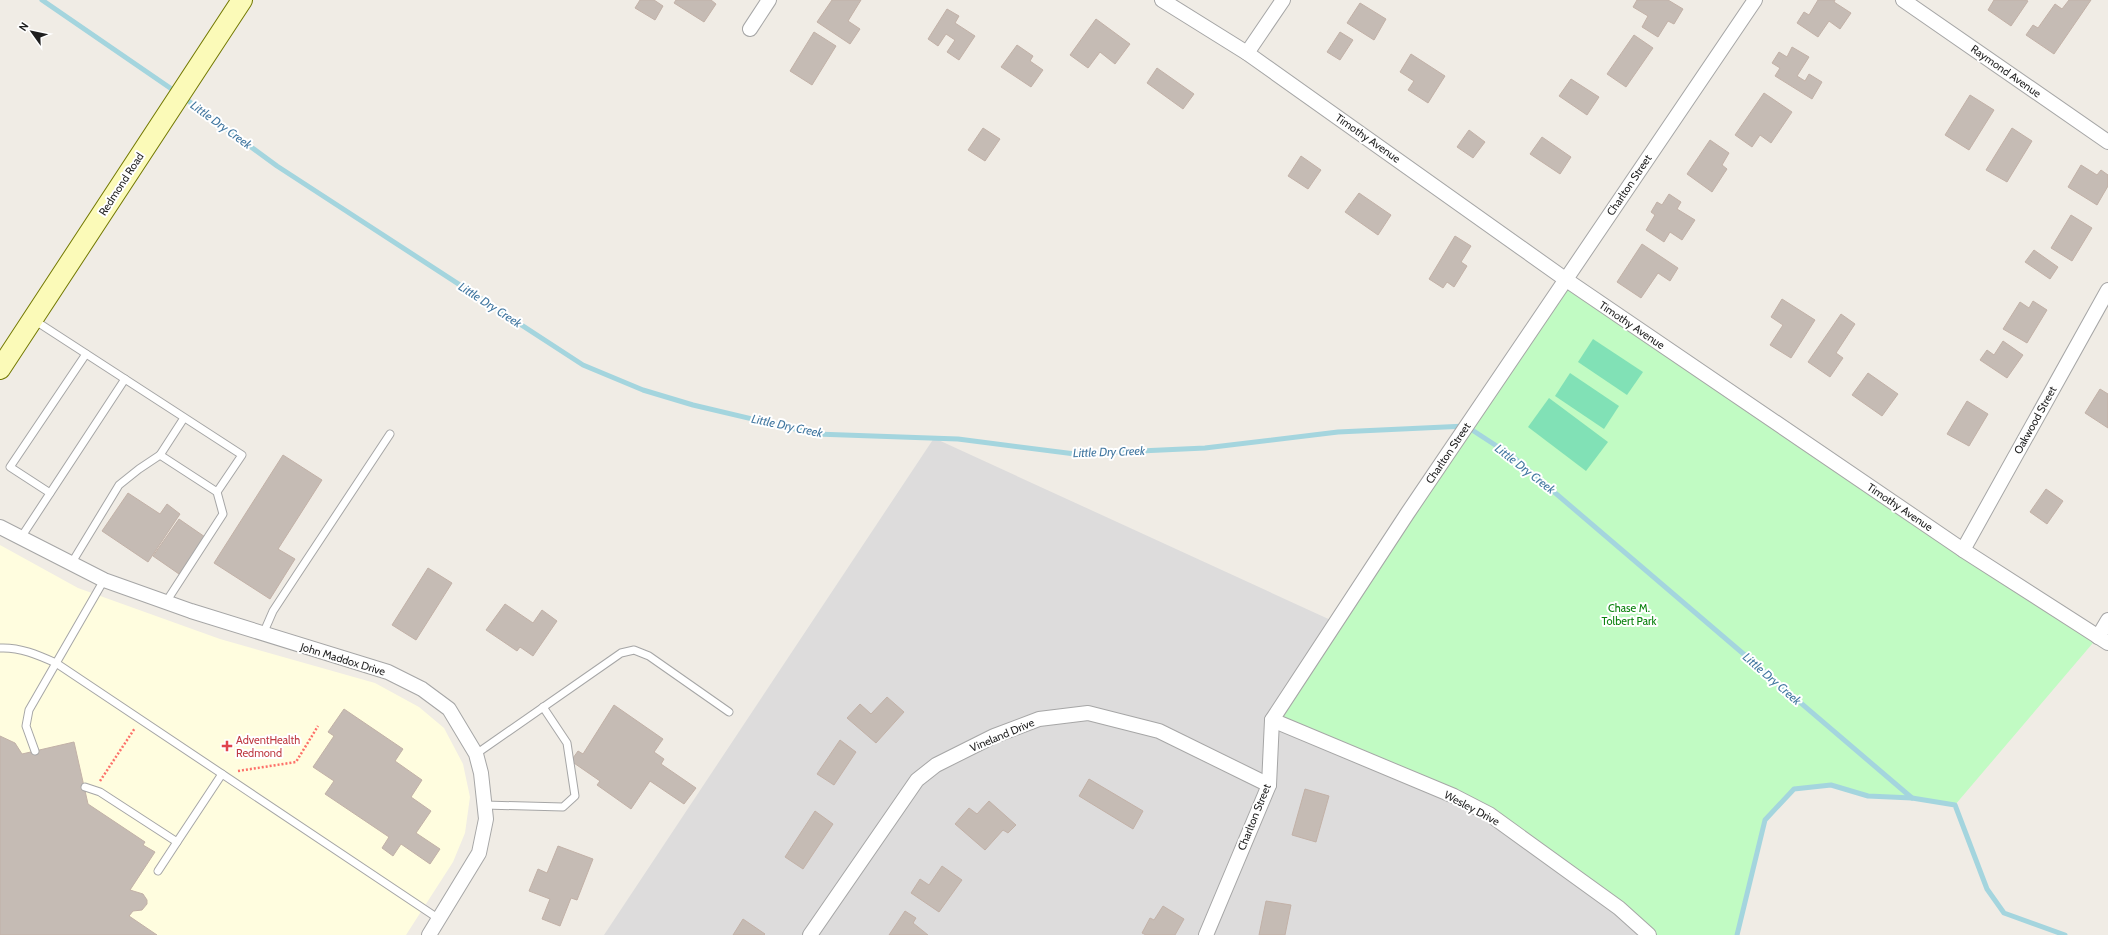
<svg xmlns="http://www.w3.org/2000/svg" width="2108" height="935" font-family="Cabin,sans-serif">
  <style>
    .residential { fill: #dddcdc }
    .education { fill: #fffddf }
    .park { fill: #c1fbc3 }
    .pitch { fill: #81e1b6 }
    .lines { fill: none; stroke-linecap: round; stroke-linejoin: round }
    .stream { stroke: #a4d5de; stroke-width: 5 }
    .building { fill: #c5bbb4; stroke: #c2b1a7 }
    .lane-casing { stroke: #a6a6a6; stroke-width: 9 }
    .street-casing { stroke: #a6a6a6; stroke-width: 16 }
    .secondary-casing { stroke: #737902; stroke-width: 22 }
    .path { stroke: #fd7069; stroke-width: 2.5; stroke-dasharray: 2 2; stroke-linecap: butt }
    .lane { stroke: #fff; stroke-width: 7 }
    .street { stroke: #fff; stroke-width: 14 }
    .secondary { stroke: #fbfab8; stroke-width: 20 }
    .health-dot { fill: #e0444e; stroke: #fff; stroke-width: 1.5 }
    .labels { text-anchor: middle; stroke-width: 4; stroke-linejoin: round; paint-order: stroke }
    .street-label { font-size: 11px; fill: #1f1f1f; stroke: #fff }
    .park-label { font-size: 11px; fill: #09810c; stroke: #fff }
    .health-label { font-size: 11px; fill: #be3a42; stroke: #fff; text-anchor: start }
    .water-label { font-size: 12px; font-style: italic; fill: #4378a1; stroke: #fff }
  </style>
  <rect width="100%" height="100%" fill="#f0ece5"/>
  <!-- residential -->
  <polygon class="residential" points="934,438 1335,622 1454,796 1649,935 604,935"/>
  <!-- education -->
  <polygon class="education" points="0,545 78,588 220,639 375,683 419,707 444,728 463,764 470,797 465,833 453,862 406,935 0,935"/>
  <!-- park -->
  <polygon class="park" points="1565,279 2098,637 1955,805 1912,798 1868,796 1831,785 1794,789 1765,820 1737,935 1649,935 1489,814 1272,720"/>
  <!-- pitch -->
  <g class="pitch">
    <polygon points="1593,339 1643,372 1627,395 1578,362"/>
    <polygon points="1570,373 1619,406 1604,429 1555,396"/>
    <polygon points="1549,398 1608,442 1586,471 1528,427"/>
  </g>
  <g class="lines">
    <!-- stream -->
    <g class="stream">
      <polyline points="42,0 176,92"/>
      <polyline points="183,97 277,166 583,365 643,390 693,405 816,434 958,439 1075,454 1205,448 1338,432 1466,426 1512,456 1912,798"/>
      <polyline points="1737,935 1765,820 1794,789 1831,785 1868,796 1912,798 1955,805 1987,889 2004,913 2065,935"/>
    </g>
  </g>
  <!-- building -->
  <g class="building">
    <polygon points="640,0 654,0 663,6 655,20 635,8"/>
    <polygon points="676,0 711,0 716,4 704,22 674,3"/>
    <polygon points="832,0 861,0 848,21 860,29 850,44 817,22"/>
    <polygon points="1637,0 1668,0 1683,9 1674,24 1668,21 1658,37 1642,27 1648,16 1633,7"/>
    <polygon points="1818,0 1835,0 1834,2 1851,13 1840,29 1829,21 1818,37 1797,23 1804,12 1809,15"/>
    <polygon points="1994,0 2026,0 2028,1 2011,26 1988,10"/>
    <polygon points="2069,0 2091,0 2054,54 2026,35 2033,25 2038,28 2055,4 2062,9"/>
    <polygon points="1360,3 1386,19 1374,40 1347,23"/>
    <polygon points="947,9 959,16 955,23 975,36 959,60 947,52 955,40 946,34 938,46 928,39"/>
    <polygon points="1096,19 1130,44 1115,64 1100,52 1088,68 1070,55"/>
    <polygon points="814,32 836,46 812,85 790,71"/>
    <polygon points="1340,32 1353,40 1340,60 1327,52"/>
    <polygon points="1634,35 1653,48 1626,87 1607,74"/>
    <polygon points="1017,45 1033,56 1030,61 1043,70 1031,87 1001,67"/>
    <polygon points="1792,47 1809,57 1797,76 1805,81 1809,74 1822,82 1812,99 1775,76 1780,68 1772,63 1779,52 1787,57"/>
    <polygon points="1411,54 1445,76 1428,103 1408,90 1414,81 1400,72"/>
    <polygon points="1157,68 1194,94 1183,109 1147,83"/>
    <polygon points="1571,79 1599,97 1587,115 1559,96"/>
    <polygon points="1764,93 1792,112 1771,143 1760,135 1752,147 1735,135"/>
    <polygon points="1970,95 1994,110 1969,150 1945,135"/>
    <polygon points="983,128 1000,139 985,161 968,150"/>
    <polygon points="2012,128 2032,141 2007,182 1986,170"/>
    <polygon points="1469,130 1485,142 1473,158 1457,147"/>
    <polygon points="1542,137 1571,157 1560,174 1530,154"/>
    <polygon points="1710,140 1729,153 1722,165 1727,169 1712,192 1687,174"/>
    <polygon points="1301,156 1321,170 1308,189 1288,176"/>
    <polygon points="2081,165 2097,175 2101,170 2108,175 2108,186 2097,205 2068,187"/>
    <polygon points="1359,193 1391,215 1378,235 1345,212"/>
    <polygon points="1669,194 1681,202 1677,209 1695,220 1682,240 1670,232 1664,242 1646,230 1655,215 1651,212 1657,202 1662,205"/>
    <polygon points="2071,215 2092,228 2072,261 2051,248"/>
    <polygon points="1455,236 1471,246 1461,262 1467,266 1454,287 1447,282 1443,288 1429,279"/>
    <polygon points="1642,244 1678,268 1670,281 1658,273 1641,298 1617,282"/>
    <polygon points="2034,250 2058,267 2050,279 2025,262"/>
    <polygon points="1782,299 1815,320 1791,358 1770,345 1783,325 1771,317"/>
    <polygon points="2033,301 2047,310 2027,343 2003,329 2020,302 2029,308"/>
    <polygon points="1841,314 1855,324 1836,353 1843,358 1830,377 1808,362"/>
    <polygon points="2003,341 2023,355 2007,378 1980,360 1987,350 1994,355"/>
    <polygon points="1868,373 1898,394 1882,416 1852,395"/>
    <polygon points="2100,389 2108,394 2108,428 2085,413"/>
    <polygon points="1967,401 1988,414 1969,446 1947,434"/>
    <polygon points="283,455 322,480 278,549 295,559 270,599 214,563"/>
    <polygon points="2046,489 2063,501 2047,524 2030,512"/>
    <polygon points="128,493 160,514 167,504 180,514 148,562 102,531"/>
    <polygon points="179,519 205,537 179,574 153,556"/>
    <polygon points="428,568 452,583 416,640 392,625"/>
    <polygon points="505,604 533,623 542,610 557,621 533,656 520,647 517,651 486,630"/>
    <polygon points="887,697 904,712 876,743 847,718 860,704 871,714"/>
    <polygon points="614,705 663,739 654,752 664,759 661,764 696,788 684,804 650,781 631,809 597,785 600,781 571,761 578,751 583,754"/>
    <polygon points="344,709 403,749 395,761 422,780 411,797 431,811 416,833 440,849 430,864 401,844 393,856 382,848 389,837 325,794 334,781 313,767 334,736 328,732"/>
    <polygon points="0,736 15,743 22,754 74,742 88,804 145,842 143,845 155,852 130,890 143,894 147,900 147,904 142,910 133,911 129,916 157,935 0,935"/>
    <polygon points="840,740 856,752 834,785 817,774"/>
    <polygon points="1089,779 1143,811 1133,829 1079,796"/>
    <polygon points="1305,789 1329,796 1316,842 1292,835"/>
    <polygon points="989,801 1016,825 1008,833 1003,830 985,850 955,824 969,808 977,814"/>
    <polygon points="815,811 833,824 803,869 785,857"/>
    <polygon points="558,846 593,859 577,900 571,898 560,926 542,919 550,899 529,891 538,869 547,873"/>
    <polygon points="942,866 962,880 939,912 911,893 920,879 929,885"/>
    <polygon points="1266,901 1291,905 1285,935 1259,935"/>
    <polygon points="1163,906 1184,919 1175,935 1146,935 1142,933 1150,918 1154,920"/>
    <polygon points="905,911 916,918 913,923 928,935 889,935"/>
    <polygon points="743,919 765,934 764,935 733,935"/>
  </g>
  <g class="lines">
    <defs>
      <g id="lane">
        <polyline points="34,320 242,455 217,492"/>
        <polyline points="50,493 10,467 86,354"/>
        <polyline points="20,539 125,379"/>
        <polyline points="71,564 119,485 139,469 160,455"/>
        <polyline points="166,602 223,514 217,492 160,455 184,418"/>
        <polyline points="263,634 273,611 296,576 390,434"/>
        <path d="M0,648C20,647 38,655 56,663L439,919"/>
        <polyline points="35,751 26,726 29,710 104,580"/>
        <polyline points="476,754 621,653 634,650 649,656 729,712"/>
        <polyline points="85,787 100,792 177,842 222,774"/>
        <polyline points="485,805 563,807 575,796 567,743 543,707"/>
        <polyline points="158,871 177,842"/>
      </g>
      <g id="street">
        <polyline points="1162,0 1247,53 1565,279 1963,550 2108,643"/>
        <polyline points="1903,0 2108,142"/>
        <polyline points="750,29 769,0"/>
        <polyline points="1247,53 1283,0"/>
        <polyline points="0,527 104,580 191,611 388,672 422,689 449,709 476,754 481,773 486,819 479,853 429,935"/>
        <polyline points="1963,550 2108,290"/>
        <polyline points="2098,637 2108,620"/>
        <polyline points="1272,720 1454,796 1489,814 1619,908 1649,935"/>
        <polyline points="810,935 917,780 936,765 994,736 1039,719 1088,713 1159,731 1269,785"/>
        <polyline points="1206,935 1269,785 1272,720 1407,514 1755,0"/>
      </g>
      <polyline id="secondary" points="0,369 242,0"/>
    </defs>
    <!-- lane casing -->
    <use href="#lane" class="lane-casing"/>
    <!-- street casing -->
    <use href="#street" class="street-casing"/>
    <!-- secondary casing -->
    <use href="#secondary" class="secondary-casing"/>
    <!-- path -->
    <g class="path">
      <polyline points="238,771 296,762 318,726"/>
      <polyline points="100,781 135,728"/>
    </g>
    <!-- lane -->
    <use href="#lane" class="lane"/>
    <!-- street -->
    <use href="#street" class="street"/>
    <!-- secondary -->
    <use href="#secondary" class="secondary"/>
  </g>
  <!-- markers -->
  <path class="health-dot" d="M225 740h4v4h4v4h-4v4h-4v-4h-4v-4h4z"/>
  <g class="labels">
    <!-- street labels -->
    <g class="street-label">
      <text transform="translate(2006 71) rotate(35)" y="4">Raymond Avenue</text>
      <text transform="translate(1368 138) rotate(35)" y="4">Timothy Avenue</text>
      <text transform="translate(121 184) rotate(-57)" y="4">Redmond Road</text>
      <text transform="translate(1629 185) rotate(-56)" y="4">Charlton Street</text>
      <text transform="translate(1632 325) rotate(34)" y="4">Timothy Avenue</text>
      <text transform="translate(2035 420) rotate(-61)" y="4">Oakwood Street</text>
      <text transform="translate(1448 453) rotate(-56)" y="4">Charlton Street</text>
      <text transform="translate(1900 507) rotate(34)" y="4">Timothy Avenue</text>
      <text transform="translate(343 659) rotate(17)" y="4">John Maddox Drive</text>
      <text transform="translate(1002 735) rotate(-23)" y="4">Vineland Drive</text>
      <text transform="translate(1472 808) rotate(28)" y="4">Wesley Drive</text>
      <text transform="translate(1254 817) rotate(-68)" y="4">Charlton Street</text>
    </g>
    <!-- park labels -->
    <g class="park-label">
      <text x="1629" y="612">Chase M.<tspan x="1629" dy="13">Tolbert Park</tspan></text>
    </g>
    <!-- health labels -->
    <g class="health-label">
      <text x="236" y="744">AdventHealth<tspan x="236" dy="13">Redmond</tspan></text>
    </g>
    <!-- water labels -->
    <g class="water-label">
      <text transform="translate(221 125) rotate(36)" y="4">Little Dry Creek</text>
      <text transform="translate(490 305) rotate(33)" y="4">Little Dry Creek</text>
      <text transform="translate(787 426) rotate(12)" y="4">Little Dry Creek</text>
      <text transform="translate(1109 452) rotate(-2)" y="4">Little Dry Creek</text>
      <text transform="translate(1525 469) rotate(38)" y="4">Little Dry Creek</text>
      <text transform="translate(1772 679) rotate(41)" y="4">Little Dry Creek</text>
    </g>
  </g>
  <!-- north arrow -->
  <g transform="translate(32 32) rotate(303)" stroke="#ffffff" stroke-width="3" paint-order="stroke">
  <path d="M0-3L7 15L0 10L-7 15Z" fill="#1f1f1f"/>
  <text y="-6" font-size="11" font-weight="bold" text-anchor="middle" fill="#1f1f1f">N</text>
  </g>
</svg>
